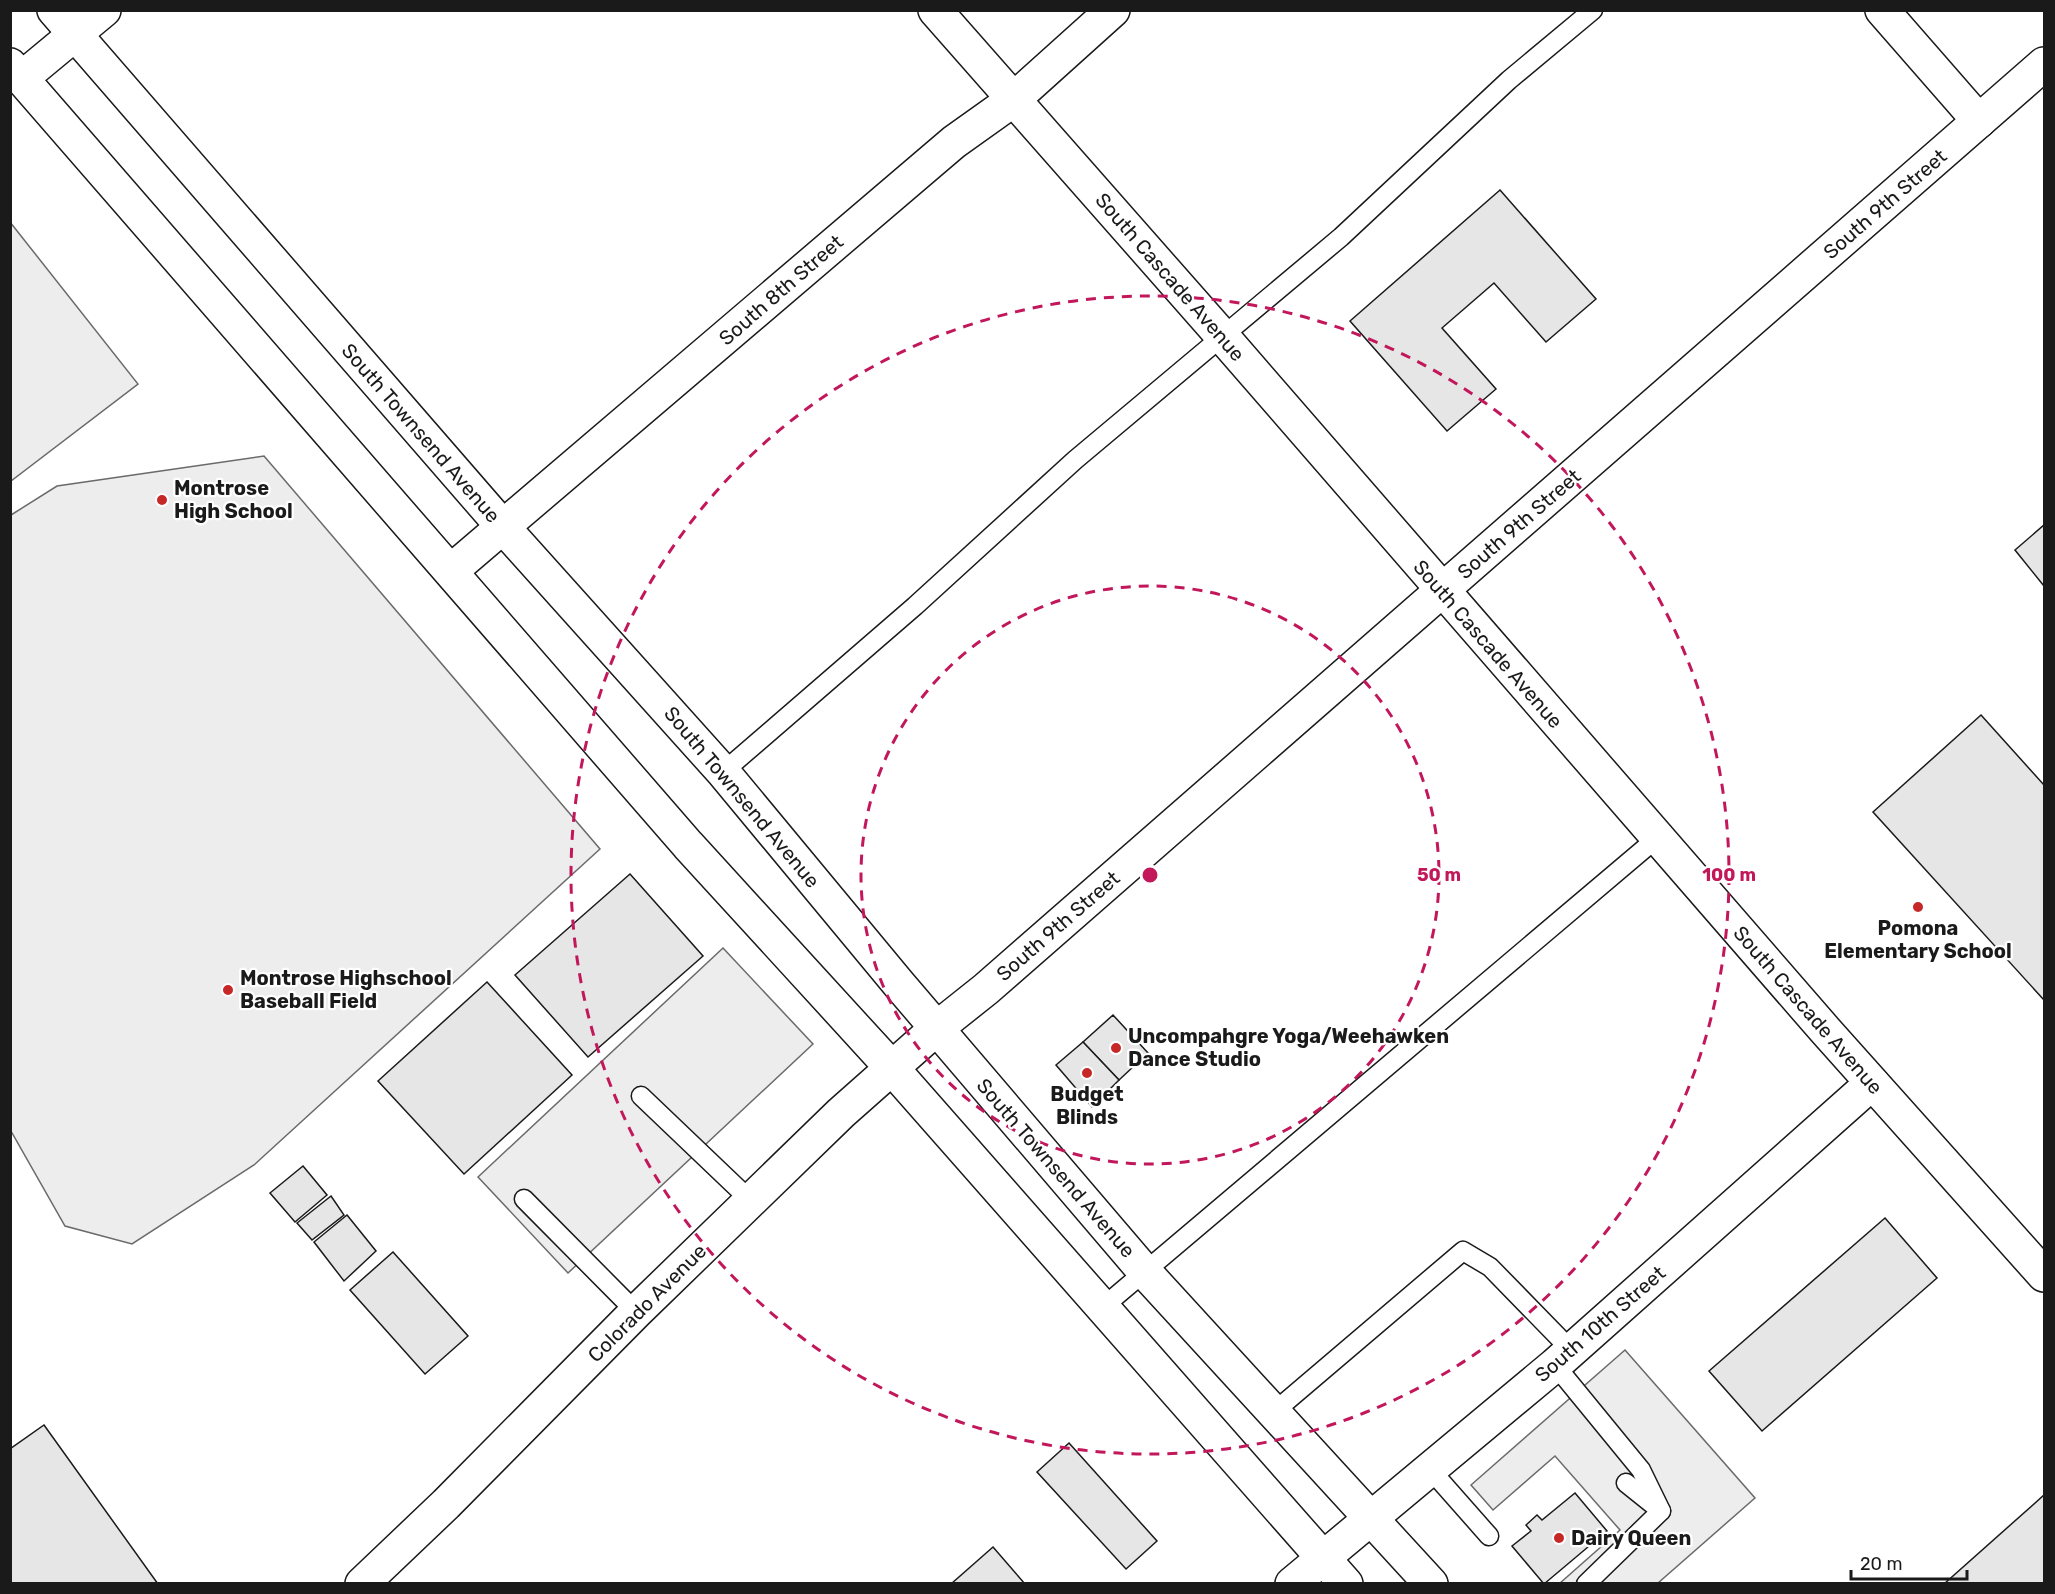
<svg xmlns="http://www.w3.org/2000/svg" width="2055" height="1594" font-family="Rubik,sans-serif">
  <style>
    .built { fill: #ededed; stroke: #6a6a6a; stroke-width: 1.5 }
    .building { fill: #e6e6e6; stroke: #1a1a1a; stroke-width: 1.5 }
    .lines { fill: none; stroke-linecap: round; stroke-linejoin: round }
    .service-casing { stroke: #1a1a1a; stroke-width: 21 }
    .minor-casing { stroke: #1a1a1a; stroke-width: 36 }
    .tertiary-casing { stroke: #1a1a1a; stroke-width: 36 }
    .trunk-casing { stroke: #1a1a1a; stroke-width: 36 }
    .service { stroke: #fff; stroke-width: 18 }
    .minor { stroke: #fff; stroke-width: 33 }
    .tertiary { stroke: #fff; stroke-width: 33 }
    .trunk { stroke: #fff; stroke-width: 33 }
    .ring { fill: none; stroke: #c2185b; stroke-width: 3; stroke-dasharray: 10 8 }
    .poi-dot { fill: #c62828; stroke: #fff; stroke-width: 2 }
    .labels { text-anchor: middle; stroke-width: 4.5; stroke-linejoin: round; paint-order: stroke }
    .street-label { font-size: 20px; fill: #1a1a1a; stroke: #fff }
    .poi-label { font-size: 20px; font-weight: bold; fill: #1a1a1a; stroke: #fff; text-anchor: start }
    .centre { fill: #c2185b; stroke: #fff; stroke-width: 3 }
    .ring-label { font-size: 18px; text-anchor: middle; font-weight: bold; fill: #c2185b; stroke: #fff; stroke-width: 4.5; stroke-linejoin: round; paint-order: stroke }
  </style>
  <rect width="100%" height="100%" fill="#fff"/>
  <!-- built -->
  <g class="built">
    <polygon points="10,222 138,384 11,481 10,481"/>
    <polygon points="264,456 600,849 254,1165 132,1244 65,1226 11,1131 11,515 57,486"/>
    <polygon points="723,948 813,1044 568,1273 478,1177"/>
    <polygon points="1625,1350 1755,1498 1658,1583 1559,1584 1620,1530 1555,1456 1493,1510 1471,1485"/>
  </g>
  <!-- building -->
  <g class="building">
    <polygon points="1500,190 1596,299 1546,342 1494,283 1442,328 1496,389 1447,431 1350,321"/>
    <polygon points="2044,525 2044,586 2015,550"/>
    <polygon points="1981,715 2044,785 2044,1000 1873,812"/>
    <polygon points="630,874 703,956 588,1057 515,975"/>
    <polygon points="487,982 572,1075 464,1174 378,1081"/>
    <polygon points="1113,1015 1148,1053 1119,1080 1083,1042"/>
    <polygon points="1083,1042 1119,1080 1092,1107 1056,1065"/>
    <polygon points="303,1166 327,1195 295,1222 270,1193"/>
    <polygon points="331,1196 344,1215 312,1240 297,1223"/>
    <polygon points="347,1215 376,1251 344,1281 314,1242"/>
    <polygon points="1885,1218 1937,1278 1762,1431 1709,1371"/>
    <polygon points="393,1252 468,1336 425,1374 350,1290"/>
    <polygon points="44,1425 158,1584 10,1584 10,1449"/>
    <polygon points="1069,1443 1157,1541 1126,1569 1037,1472"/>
    <polygon points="1575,1493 1607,1531 1544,1584 1512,1546 1531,1531 1526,1525 1537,1515 1542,1520"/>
    <polygon points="2044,1495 2044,1584 1944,1584"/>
    <polygon points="993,1547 1025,1584 951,1584"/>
  </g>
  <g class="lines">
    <defs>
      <g id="service">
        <polyline points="723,772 915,606 1075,460 1341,237 1509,80 1593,10"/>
        <polyline points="641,1096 751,1201"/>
        <polyline points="524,1199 636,1312"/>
        <polyline points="1103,1307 1657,838"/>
        <polyline points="1555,1365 1641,1470 1661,1511"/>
        <polyline points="1275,1411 1463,1251 1490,1267 1571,1350"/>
        <polyline points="1429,1468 1489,1536"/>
        <polyline points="1586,1584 1661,1511 1626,1483"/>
      </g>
      <g id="minor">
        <polyline points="935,10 1223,337 1825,1030 2044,1275"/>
        <polyline points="1882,10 1979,121"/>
        <polyline points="22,78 104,10"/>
        <polyline points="451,571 954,142 1013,100 1113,10"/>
        <polyline points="937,1028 986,989 2044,64"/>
        <polyline points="1292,1584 1555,1365 1872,1083"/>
      </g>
      <polyline id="tertiary" points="362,1584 446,1504 636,1312 841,1113 937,1028"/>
      <g id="trunk">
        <polyline points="54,10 503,527 723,772 898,983 1144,1271 1431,1584"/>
        <polyline points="10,65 688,845 891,1067 1346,1584"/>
      </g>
    </defs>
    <!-- service casing -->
    <use href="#service" class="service-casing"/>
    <!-- minor casing -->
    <use href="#minor" class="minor-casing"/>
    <!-- tertiary casing -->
    <use href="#tertiary" class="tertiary-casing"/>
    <!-- trunk casing -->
    <use href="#trunk" class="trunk-casing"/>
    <!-- service -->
    <use href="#service" class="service"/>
    <!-- minor -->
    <use href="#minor" class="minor"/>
    <!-- tertiary -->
    <use href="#tertiary" class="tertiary"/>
    <!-- trunk -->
    <use href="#trunk" class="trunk"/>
  </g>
  <!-- distance rings -->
  <g class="ring">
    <circle cx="1150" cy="875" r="289"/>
    <circle cx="1150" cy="875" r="579"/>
  </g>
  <!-- markers -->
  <g class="poi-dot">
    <circle cx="162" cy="500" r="6"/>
    <circle cx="1918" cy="907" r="6"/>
    <circle cx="228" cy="990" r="6"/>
    <circle cx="1116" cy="1048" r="6"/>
    <circle cx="1087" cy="1073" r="6"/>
    <circle cx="1559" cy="1538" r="6"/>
  </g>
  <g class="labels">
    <!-- street labels -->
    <g class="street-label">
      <text transform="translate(1885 204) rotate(-41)" y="7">South 9th Street</text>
      <text transform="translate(1170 277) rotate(49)" y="7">South Cascade Avenue</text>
      <text transform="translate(781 290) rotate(-41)" y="7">South 8th Street</text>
      <text transform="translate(421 433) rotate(49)" y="7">South Townsend Avenue</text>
      <text transform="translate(1519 524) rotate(-41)" y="7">South 9th Street</text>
      <text transform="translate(1488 644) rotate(49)" y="7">South Cascade Avenue</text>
      <text transform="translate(742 797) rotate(50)" y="7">South Townsend Avenue</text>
      <text transform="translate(1058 926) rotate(-41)" y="7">South 9th Street</text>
      <text transform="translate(1808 1010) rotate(49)" y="7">South Cascade Avenue</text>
      <text transform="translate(1056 1168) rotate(49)" y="7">South Townsend Avenue</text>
      <text transform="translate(647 1303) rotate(-45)" y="7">Colorado Avenue</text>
      <text transform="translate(1600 1324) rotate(-41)" y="7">South 10th Street</text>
    </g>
    <!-- poi labels -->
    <g class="poi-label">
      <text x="174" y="495">Montrose<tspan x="174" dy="23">High School</tspan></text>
      <text x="1918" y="935" text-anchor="middle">Pomona<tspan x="1918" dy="23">Elementary School</tspan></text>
      <text x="240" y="985">Montrose Highschool<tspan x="240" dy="23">Baseball Field</tspan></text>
      <text x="1128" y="1043">Uncompahgre Yoga/Weehawken<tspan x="1128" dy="23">Dance Studio</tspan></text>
      <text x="1087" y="1101" text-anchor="middle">Budget<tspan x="1087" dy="23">Blinds</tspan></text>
      <text x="1571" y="1545">Dairy Queen</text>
    </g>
  </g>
  <circle cx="1150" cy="875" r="9" class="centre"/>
  <g class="ring-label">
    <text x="1439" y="881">50 m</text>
    <text x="1729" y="881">100 m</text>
  </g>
  <!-- border -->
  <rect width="2055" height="1594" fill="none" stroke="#1a1a1a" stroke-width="24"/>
  <!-- scale -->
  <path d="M1851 1570v9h116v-9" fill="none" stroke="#1a1a1a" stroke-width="3"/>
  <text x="1860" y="1570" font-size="18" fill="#1a1a1a" stroke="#ffffff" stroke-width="4.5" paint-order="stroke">20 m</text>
</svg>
